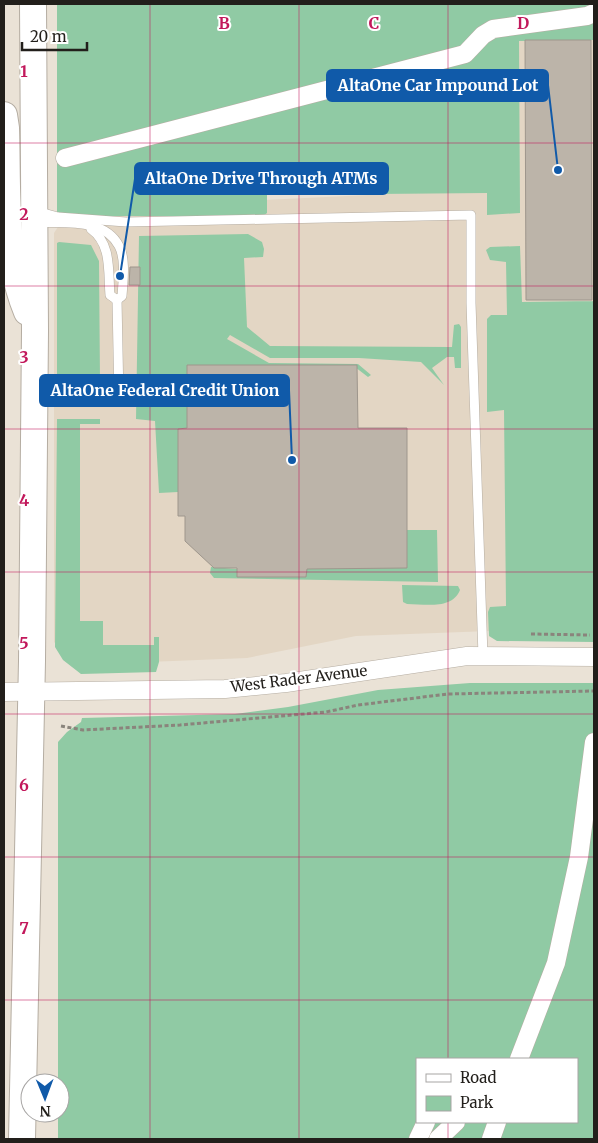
<svg xmlns="http://www.w3.org/2000/svg" width="598" height="1143" font-family="Merriweather,serif">
  <style>
    .built { fill: #e3d6c4 }
    .green { fill: #90caa4; fill-rule: evenodd }
    .building { fill: #bcb4a9; stroke: #9e968c }
    .lines { fill: none; stroke-linecap: round; stroke-linejoin: round }
    .service-casing { stroke: #b5ada2; stroke-width: 10 }
    .minor-casing { stroke: #b5ada2; stroke-width: 19 }
    .primary-casing { stroke: #b5ada2; stroke-width: 28 }
    .path { stroke: #8a847c; stroke-width: 3; stroke-dasharray: 4 2.5; stroke-linecap: butt }
    .service { stroke: #fff; stroke-width: 9 }
    .minor { stroke: #fff; stroke-width: 18 }
    .primary { stroke: #fff; stroke-width: 26 }
    .grid { fill: none; stroke: #c2185b; stroke-width: 1; stroke-opacity: 0.55 }
    .labels { text-anchor: middle; stroke-width: 4; stroke-linejoin: round; paint-order: stroke }
    .street-label { font-size: 15px; fill: #221f1b; stroke: #fff }
    .grid-label { font-size: 16px; text-anchor: middle; font-weight: bold; fill: #c2185b; stroke: #fff; stroke-width: 4; stroke-linejoin: round; paint-order: stroke }
    .leader { fill: none; stroke: #105aa9; stroke-width: 2 }
    .callout-dot { fill: #105aa9; stroke: #fff; stroke-width: 2 }
    .callout { fill: #105aa9; stroke: #105aa9; stroke-width: 2 }
    .callout-label { font-size: 16px; text-anchor: middle; font-weight: bold; fill: #fff }
  </style>
  <rect width="100%" height="100%" fill="#eae2d6"/>
  <!-- built -->
  <polygon class="built" points="594,16 594,627 356,636 247,658 74,665 54,642 54,233 75,201 241,201 470,190 501,18"/>
  <!-- green -->
  <g class="green">
    <polygon points="57,4 594,4 594,642 497,641 489,636 488,612 490,607 506,606 504,410 487,412 487,319 491,315 507,315 506,262 490,260 486,250 490,247 520,246 522,302 594,301 593,40 519,41 520,213 487,215 487,193 267,195 267,213 263,216 57,216"/>
    <polygon points="248,234 262,242 264,249 263,257 244,258 247,327 270,346 452,347 454,325 459,324 461,327 461,368 455,368 454,357 447,357 432,368 444,385 421,362 359,358 270,358 230,335 227,339 269,363 358,364 371,375 368,377 355,367 187,365 187,428 178,429 178,492 159,493 155,421 136,419 139,236"/>
    <path d="M59,242L91,245L99,261L100,381C92,394 70,388 57,387V243Z"/>
    <polygon points="57,419 100,419 100,424 80,424 80,621 103,621 103,645 154,645 154,637 159,637 159,662 156,672 81,674 63,660 55,647"/>
    <polygon points="404,530 437,530 438,582 214,578 210,573 211,567 237,569 237,576 305,565"/>
    <path d="M402,585L458,586L460,590C452,610 425,604 407,604L403,602Z"/>
    <path d="M470,683H594V1139H58V1113H60V1083H58V742L67,732L81,722L82,718L235,714L288,707L378,690ZM417,1059H577V1122H417Z"/>
  </g>
  <!-- building -->
  <g class="building">
    <polygon points="525,40 591,40 592,300 526,300"/>
    <polygon points="130,267 140,267 140,285 129,285"/>
    <polygon points="187,365 357,365 358,428 407,428 407,568 307,569 306,577 237,577 237,568 214,568 185,541 185,516 178,516 178,429 187,428"/>
  </g>
  <g class="lines">
    <defs>
      <g id="service">
        <polyline points="36,211 58,217 126,222 471,215 471,303 483,656"/>
        <path d="M37,222C63,224 104,217 119,246C126,259 123,281 122,296L117,300"/>
        <path d="M91,229C112,244 108,272 110,295L117,300"/>
        <polyline points="117,300 119,400"/>
      </g>
      <g id="minor">
        <polyline points="65,158 465,54 483,35 493,29 587,16 594,13"/>
        <polyline points="4,692 225,689 286,683 467,656 594,657"/>
        <polyline points="519,1059 556,963 579,857 594,742"/>
        <polyline points="418,1139 426,1122"/>
        <polyline points="438,1139 456,1122"/>
        <polyline points="491,1139 497,1122"/>
      </g>
      <g id="primary">
        <path d="M4,115L6,128C8,190 3,254 27,312"/>
        <polyline points="22,1139 32,661 35,331 33,4"/>
      </g>
    </defs>
    <!-- service casing -->
    <use href="#service" class="service-casing"/>
    <!-- minor casing -->
    <use href="#minor" class="minor-casing"/>
    <!-- primary casing -->
    <use href="#primary" class="primary-casing"/>
    <!-- path -->
    <g class="path">
      <polyline points="531,634 590,635"/>
      <polyline points="61,726 83,730 180,725 326,712 358,705 448,694 594,691"/>
    </g>
    <!-- service -->
    <use href="#service" class="service"/>
    <!-- minor -->
    <use href="#minor" class="minor"/>
    <!-- primary -->
    <use href="#primary" class="primary"/>
  </g>
  <!-- grid -->
  <path class="grid" d="M150,4V1139M299,4V1139M448,4V1059M4,143H594M4,286H594M4,429H594M4,572H594M4,714H594M4,857H594M4,1000H594M448,1122V1139"/>
  <g class="labels">
    <!-- street labels -->
    <g class="street-label">
      <text transform="translate(299 679) rotate(-7)" y="5">West Rader Avenue</text>
    </g>
  </g>
  <g class="grid-label">
    <text x="224" y="29">B</text>
    <text x="374" y="29">C</text>
    <text x="523" y="29">D</text>
    <text x="24" y="77">1</text>
    <text x="24" y="220">2</text>
    <text x="24" y="363">3</text>
    <text x="24" y="506">4</text>
    <text x="24" y="649">5</text>
    <text x="24" y="791">6</text>
    <text x="24" y="934">7</text>
  </g>
  <!-- callouts -->
  <path class="leader" d="M558 170L548 85M120 276L135 179M292 460L289 390"/>
  <g class="callout-dot">
    <circle cx="558" cy="170" r="5"/>
    <circle cx="120" cy="276" r="5"/>
    <circle cx="292" cy="460" r="5"/>
  </g>
  <g class="callout">
    <rect x="327" y="70" width="221" height="31" rx="5"/>
    <rect x="135" y="163" width="253" height="31" rx="5"/>
    <rect x="40" y="375" width="249" height="31" rx="5"/>
  </g>
  <g class="callout-label">
    <text x="438" y="91">AltaOne Car Impound Lot</text>
    <text x="261" y="184">AltaOne Drive Through ATMs</text>
    <text x="165" y="396">AltaOne Federal Credit Union</text>
  </g>
  <!-- border -->
  <rect width="598" height="1143" fill="none" stroke="#221f1b" stroke-width="10"/>
  <!-- legend -->
  <rect x="416" y="1058" width="162" height="65" fill="#ffffff" stroke="#a7a5a4"/>
  <rect x="426" y="1074" width="25" height="8" fill="#ffffff" stroke="#a7a5a4"/>
  <text x="460" y="1083" font-size="15" fill="#221f1b">Road</text>
  <rect x="426" y="1096" width="25" height="15" fill="#90caa4" stroke="#a7a5a4"/>
  <text x="460" y="1108" font-size="15" fill="#221f1b">Park</text>
  <!-- north arrow -->
  <g transform="translate(45 1098) rotate(179)"><circle r="24" fill="#ffffff" stroke="#a7a5a4"/>
  <path d="M0-4L9 19L0 12L-9 19Z" fill="#105aa9"/>
  <text y="-8" font-size="14" font-weight="bold" text-anchor="middle" fill="#221f1b">N</text>
  </g>
  <!-- scale -->
  <path d="M22 42v8h65v-8" fill="none" stroke="#221f1b" stroke-width="2.5"/>
  <text x="30" y="42" font-size="15" fill="#221f1b" stroke="#ffffff" stroke-width="4" paint-order="stroke">20 m</text>
</svg>
